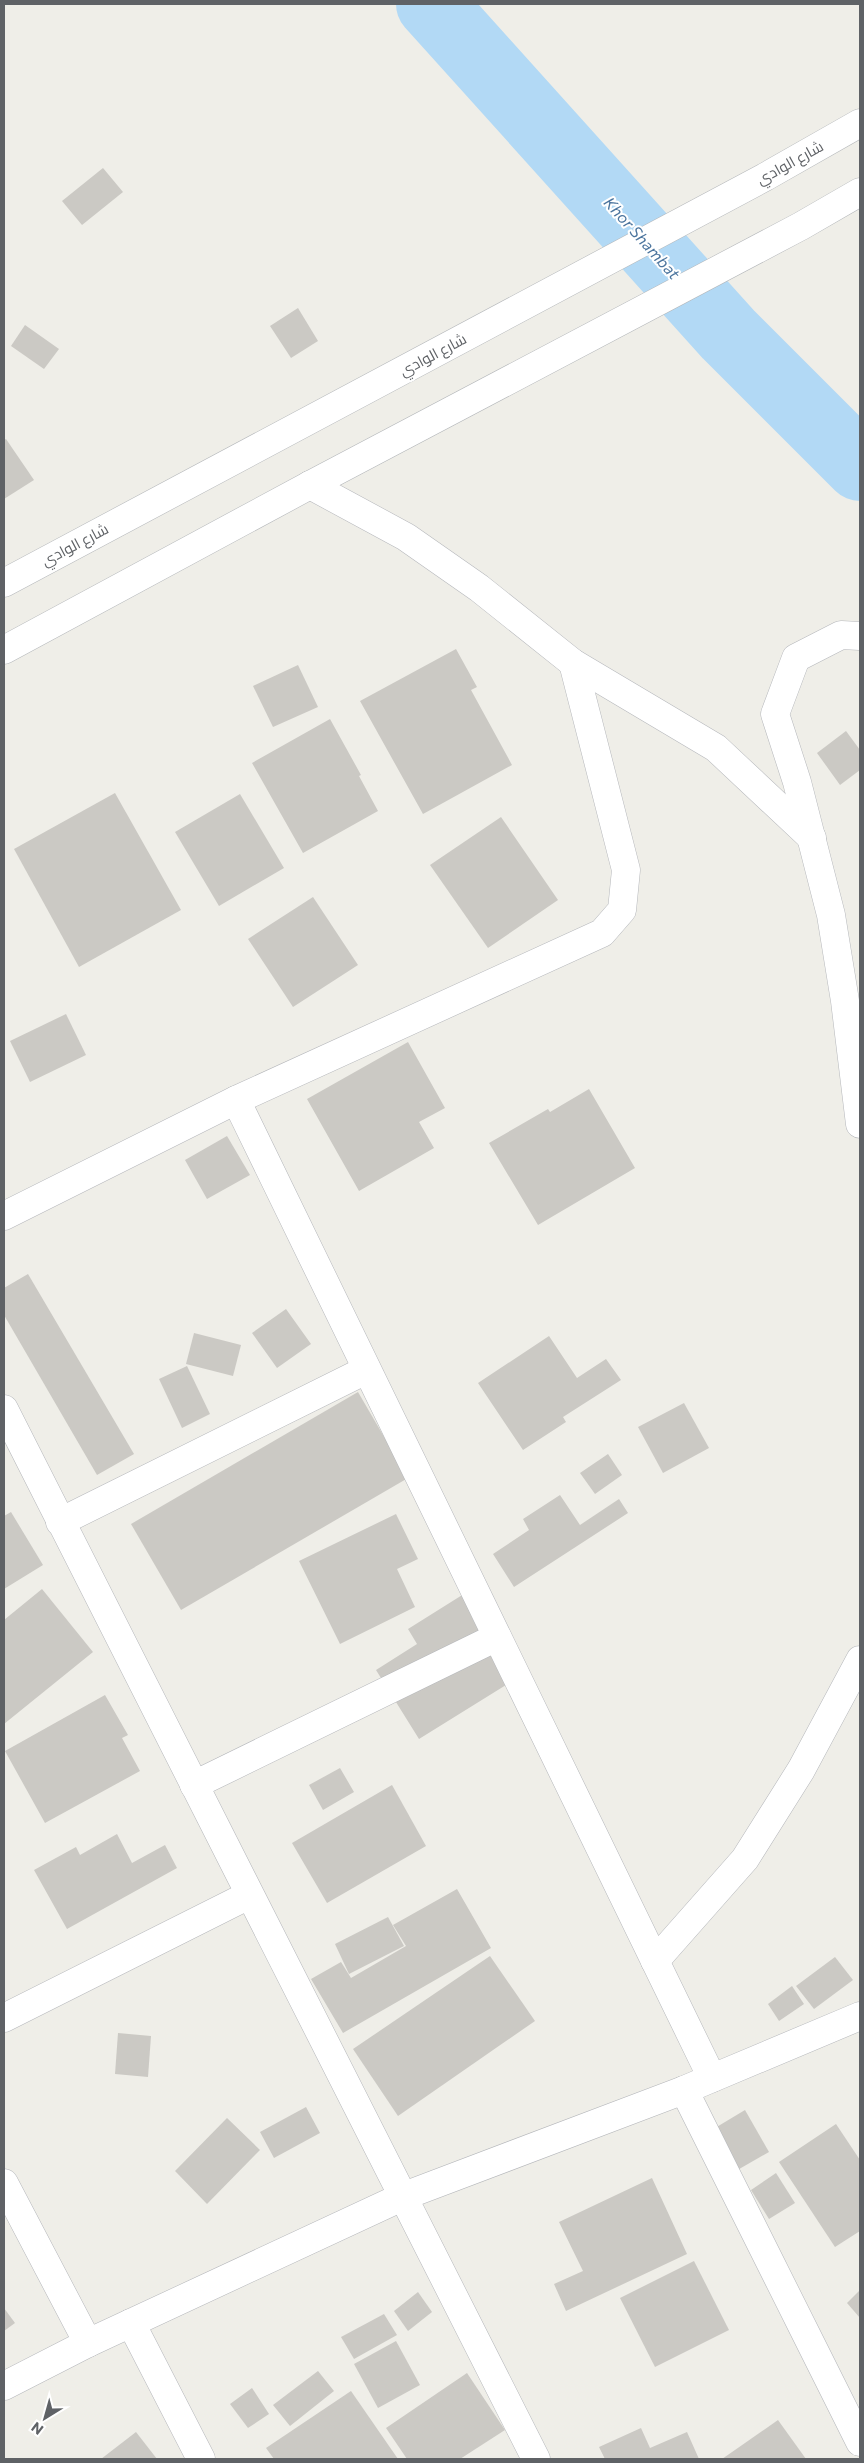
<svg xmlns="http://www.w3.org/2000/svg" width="864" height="2463" font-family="Commissioner,Cairo,sans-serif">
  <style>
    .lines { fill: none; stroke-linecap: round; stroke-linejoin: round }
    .river { stroke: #b2d9f5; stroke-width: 70 }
    .building { fill: #cbc9c4 }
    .street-casing { stroke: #b5b7bb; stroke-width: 29 }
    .secondary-casing { stroke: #b4b7ba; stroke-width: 29 }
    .street { stroke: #fff; stroke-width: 28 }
    .secondary { stroke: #fff; stroke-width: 28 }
    .labels { text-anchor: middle; stroke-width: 4; stroke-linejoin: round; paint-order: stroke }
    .street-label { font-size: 15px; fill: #5f6266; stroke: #fff }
    .water-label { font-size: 16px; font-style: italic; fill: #4c759e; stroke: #fff }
  </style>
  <rect width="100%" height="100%" fill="#efeee8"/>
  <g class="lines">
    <!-- river -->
    <polyline class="river" points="431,4 728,334 860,466"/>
  </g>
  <!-- building -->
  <g class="building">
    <polygon points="103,168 123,192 82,225 62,201"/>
    <polygon points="298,308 318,341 291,358 270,326"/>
    <polygon points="25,325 59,349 44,369 11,346"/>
    <polygon points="6,439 34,480 4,499 4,440"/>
    <polygon points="456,649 477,687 471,690 512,765 423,814 360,701"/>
    <polygon points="298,665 318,707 273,727 253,686"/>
    <polygon points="330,719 361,775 359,776 378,811 303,853 252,763"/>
    <polygon points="846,731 860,750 860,770 840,785 817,753"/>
    <polygon points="115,793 181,910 79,967 14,849"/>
    <polygon points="240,794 284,868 219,906 175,832"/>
    <polygon points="501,817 558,900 488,948 430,865"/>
    <polygon points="313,897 358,965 293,1007 248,939"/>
    <polygon points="66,1014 86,1055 30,1082 10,1041"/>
    <polygon points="408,1042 445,1108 419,1122 434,1148 359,1191 307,1099"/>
    <polygon points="589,1089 635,1168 538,1225 489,1143 548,1109 550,1112"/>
    <polygon points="227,1136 250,1175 207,1199 185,1160"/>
    <polygon points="28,1274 134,1454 97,1475 4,1315 4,1288"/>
    <polygon points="286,1309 311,1344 277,1368 252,1333"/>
    <polygon points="194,1333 241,1345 233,1376 186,1364"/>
    <polygon points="549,1336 577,1378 606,1359 621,1380 563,1417 566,1422 523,1450 478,1383"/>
    <polygon points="187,1366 210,1414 182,1428 159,1379"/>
    <polygon points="358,1392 408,1478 181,1610 131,1524"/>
    <polygon points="684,1403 709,1448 663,1473 638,1427"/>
    <polygon points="608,1454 622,1475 595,1494 580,1473"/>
    <polygon points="560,1495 580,1525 619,1499 628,1513 514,1587 493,1554 529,1530 523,1519"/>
    <polygon points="11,1512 43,1565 4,1589 4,1516"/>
    <polygon points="396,1514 418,1559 397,1569 415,1607 340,1644 299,1561"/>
    <polygon points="42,1589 93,1652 4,1724 4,1620"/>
    <polygon points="467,1592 519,1677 419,1739 376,1670 417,1644 408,1629"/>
    <polygon points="105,1695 128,1735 122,1738 140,1771 45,1823 5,1751"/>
    <polygon points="340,1768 354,1792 323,1810 309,1785"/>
    <polygon points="392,1785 426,1846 327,1903 292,1843"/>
    <polygon points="117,1834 132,1863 165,1845 177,1868 67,1929 34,1870 76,1847 80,1855"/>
    <polygon points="457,1889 491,1948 343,2033 311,1979 341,1962 351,1978 406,1946 393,1925"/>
    <polygon points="388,1917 404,1946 349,1974 335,1944"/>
    <polygon points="490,1956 535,2021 398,2116 353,2049"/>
    <polygon points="835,1957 853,1980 814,2009 796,1986"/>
    <polygon points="792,1986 804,2004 779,2021 768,2004"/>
    <polygon points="118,2033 151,2036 148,2077 115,2074"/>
    <polygon points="306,2107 320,2133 274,2158 260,2132"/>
    <polygon points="745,2110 769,2152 734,2172 710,2131"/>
    <polygon points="227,2118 260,2150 207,2204 175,2171"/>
    <polygon points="836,2124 860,2160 860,2231 835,2247 779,2162"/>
    <polygon points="776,2173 795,2203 769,2219 751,2190"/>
    <polygon points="652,2178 687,2254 566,2311 554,2284 583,2271 559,2222"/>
    <polygon points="694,2261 729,2330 655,2367 620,2298"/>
    <polygon points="860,2290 860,2318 847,2303"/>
    <polygon points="418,2292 432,2312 408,2331 394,2311"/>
    <polygon points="4,2308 15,2323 4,2331"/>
    <polygon points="384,2314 397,2335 354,2359 341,2337"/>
    <polygon points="396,2341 420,2385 378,2408 354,2364"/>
    <polygon points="318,2371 334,2391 290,2426 273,2405"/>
    <polygon points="467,2373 505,2430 460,2459 407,2459 386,2428"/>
    <polygon points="252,2388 269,2414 248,2428 230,2404"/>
    <polygon points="351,2391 398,2459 274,2459 266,2448"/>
    <polygon points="778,2420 806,2459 722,2459"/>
    <polygon points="641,2428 650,2448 687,2432 699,2459 605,2459 599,2447"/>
    <polygon points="136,2432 157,2459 101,2459"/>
  </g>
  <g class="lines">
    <defs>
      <g id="street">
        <polyline points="310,485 406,537 479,588 573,663 716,748 812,838"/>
        <polyline points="860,636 841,635 796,658 775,714 797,782 831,915 845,1001 860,1124"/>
        <polyline points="236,1100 712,2078"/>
        <polyline points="4,1216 236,1100 602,933 622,910 626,870 573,663"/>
        <polyline points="4,1409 536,2459"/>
        <polyline points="60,1522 366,1370"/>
        <polyline points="194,1785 497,1637"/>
        <polyline points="655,1961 745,1859 801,1770 860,1660"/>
        <polyline points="4,2018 249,1895"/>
        <polyline points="684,2090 860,2442"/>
        <polyline points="4,2183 88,2343"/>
        <polyline points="131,2323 201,2459"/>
        <polyline points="4,2386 88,2343 404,2196 684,2090 860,2016"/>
      </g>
      <g id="secondary">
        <polyline points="4,583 765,177 860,123"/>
        <polyline points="4,650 310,485 801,226 860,192"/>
      </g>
    </defs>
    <!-- street casing -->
    <use href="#street" class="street-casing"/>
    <!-- secondary casing -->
    <use href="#secondary" class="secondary-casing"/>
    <!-- street -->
    <use href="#street" class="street"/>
    <!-- secondary -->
    <use href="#secondary" class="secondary"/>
  </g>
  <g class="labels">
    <!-- street labels -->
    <g class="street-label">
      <text transform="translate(790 163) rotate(-29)" y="5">شارع الوادي</text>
      <text transform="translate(433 355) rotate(-28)" y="5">شارع الوادي</text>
      <text transform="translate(75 545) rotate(-28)" y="5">شارع الوادي</text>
    </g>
    <!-- water labels -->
    <g class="water-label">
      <text transform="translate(642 238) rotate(48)" y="6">Khor Shambat</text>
    </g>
  </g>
  <!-- border -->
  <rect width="864" height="2463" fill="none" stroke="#5f6266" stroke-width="10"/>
  <!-- north arrow -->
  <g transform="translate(45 2418) rotate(217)" stroke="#ffffff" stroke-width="4" paint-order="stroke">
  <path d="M0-4L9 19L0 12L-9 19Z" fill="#5f6266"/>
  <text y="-8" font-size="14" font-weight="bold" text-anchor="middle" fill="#5f6266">N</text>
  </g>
</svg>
